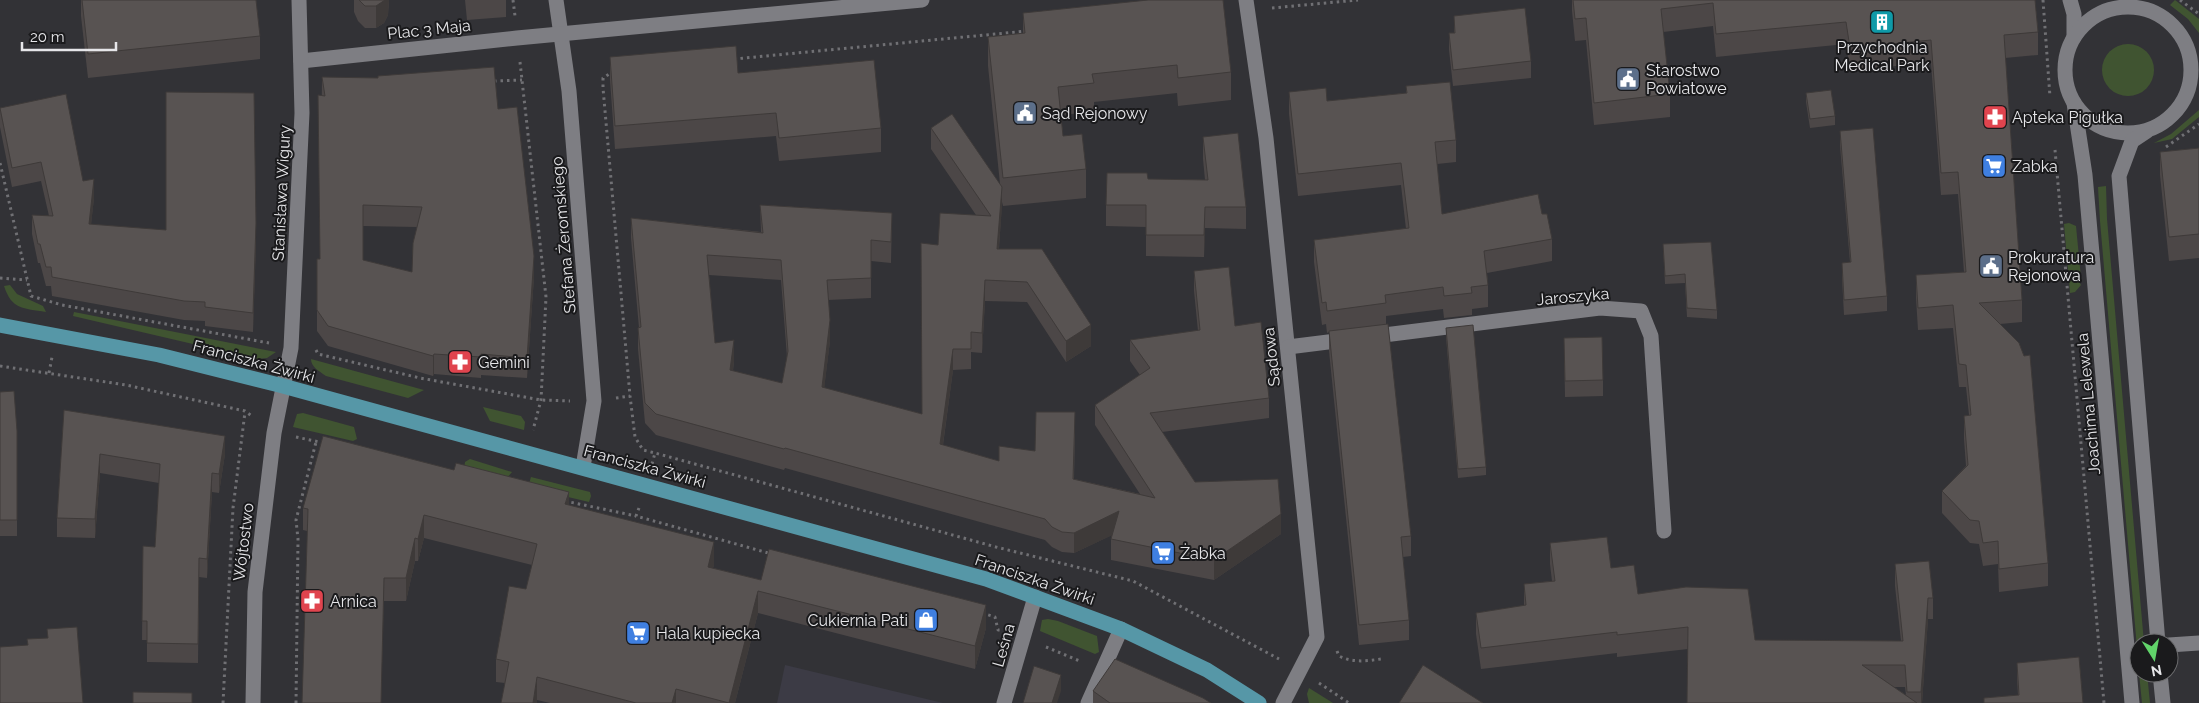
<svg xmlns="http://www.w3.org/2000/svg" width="2199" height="703" font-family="Raleway,sans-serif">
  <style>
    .built { fill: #3c3b45 }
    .green { fill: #405431 }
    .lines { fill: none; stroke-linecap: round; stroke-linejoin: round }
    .path { stroke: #707074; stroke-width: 3; stroke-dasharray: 2.5 4; stroke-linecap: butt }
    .minor { stroke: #7e7e83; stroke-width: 15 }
    .major { stroke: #5697a7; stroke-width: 15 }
    .wall { fill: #4c4747; fill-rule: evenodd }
    .shaded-wall { fill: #3e3a39 }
    .building { fill: #585352; stroke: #3e3a39; fill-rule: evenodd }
    .labels { text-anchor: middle; stroke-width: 4; stroke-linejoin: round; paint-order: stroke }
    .street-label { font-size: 16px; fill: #e6e6e9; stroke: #1a1a1c }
    .poi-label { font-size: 16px; fill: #e6e6e9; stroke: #1a1a1c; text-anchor: start }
  </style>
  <rect width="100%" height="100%" fill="#323236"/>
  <!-- built -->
  <polygon class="built" points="785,665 943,703 777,703"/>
  <!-- green -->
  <g class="green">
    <polygon points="2175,0 2199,19 2199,33 2188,19 2170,5"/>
    <circle cx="2128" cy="70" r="26"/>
    <polygon points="2199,110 2199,117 2172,139 2154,143 2171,134"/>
    <polygon points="2106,186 2107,219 2144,643 2139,643 2139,671 2100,221 2098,187"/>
    <polygon points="2069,223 2076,226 2081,278 2078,280 2081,285 2075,292 2070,293 2064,224"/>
    <path d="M10,285L17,294L43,306L46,312C23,308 12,310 4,286Z"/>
    <polygon points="74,312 276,352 267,358 257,359 73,316"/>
    <path d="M311,359L424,390L408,398L326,376C319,371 311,367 311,359Z"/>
    <polygon points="483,407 521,416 525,422 524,430 490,421"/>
    <polygon points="303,413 354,427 357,439 353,441 293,427 297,414"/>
    <polygon points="470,459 512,472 506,479 464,469 465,462"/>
    <polygon points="531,477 590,492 591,496 589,502 530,488 529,484"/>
    <polygon points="1048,619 1058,621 1097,636 1099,652 1095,654 1040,631 1042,620"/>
    <polygon points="2139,673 2147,673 2150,703 2142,703"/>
    <polygon points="1309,688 1333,703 1309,703 1307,694"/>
  </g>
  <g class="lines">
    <!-- path -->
    <g class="path">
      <polyline points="513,0 515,16"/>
      <polyline points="2043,0 2050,97"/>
      <polyline points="2180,0 2199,14"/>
      <polyline points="1272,8 1358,0"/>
      <polyline points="734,59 1027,31"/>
      <polyline points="520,62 546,297 541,400 533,430"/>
      <polyline points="614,71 603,78 603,88 630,396 635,437 643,450 655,453"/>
      <polyline points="494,81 522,80"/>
      <polyline points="2166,147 2199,124"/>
      <polyline points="2055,150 2104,703"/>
      <polyline points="0,163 31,296 62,305 269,343"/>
      <polyline points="0,278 27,280"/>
      <polyline points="316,350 318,354 420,378 541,400 570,401"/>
      <polyline points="0,366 126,385 245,411 253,417"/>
      <polyline points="49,373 52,357"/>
      <polyline points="616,398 630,396"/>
      <polyline points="296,437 324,443"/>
      <polyline points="652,464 655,453 996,547 1133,581 1279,659"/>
      <polyline points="565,501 636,516"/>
      <polyline points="639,508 636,516 772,554"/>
      <polyline points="982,613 995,617 998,630 1000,630"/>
      <polyline points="1046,647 1082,662"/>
      <path d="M1337,651L1339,656C1353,663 1366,661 1381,659"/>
      <polyline points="1319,683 1349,703"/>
      <polyline points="223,703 233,508 245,412"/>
      <polyline points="296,703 298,539 296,520 316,442"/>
    </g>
    <!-- minor -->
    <g class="minor">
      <polyline points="556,0 569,91 594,401 583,467"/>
      <polyline points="1246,0 1266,138 1317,637 1283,703"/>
      <polyline points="2070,0 2074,14 2074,37"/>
      <circle cx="2128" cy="70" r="63"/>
      <polyline points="301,61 517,38 922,0"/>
      <polyline points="2074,103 2085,175 2132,703"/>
      <polyline points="2147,131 2132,141 2119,176 2158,643"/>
      <polyline points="1288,347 1600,308 1641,311 1651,336 1664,531"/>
      <polyline points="2169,645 2199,643"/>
      <polyline points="2160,673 2163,703"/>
      <polyline points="253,703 255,592 274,433 291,348 302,113 299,0"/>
      <polyline points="1004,703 1035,597"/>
      <polyline points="1088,703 1121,629"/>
    </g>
    <!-- major -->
    <polyline class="major" points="0,325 159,355 283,386 986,579 1121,629 1207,670 1259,703"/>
  </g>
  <!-- wall -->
  <g class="wall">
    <polygon points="81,0 256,0 260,36 260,59 88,78 81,16"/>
    <polygon points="354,0 389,0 388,15 384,23 376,28 365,28 358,21 354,12"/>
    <polygon points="465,0 506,0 506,17 467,20"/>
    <polygon points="1572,0 2035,0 2038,32 2038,55 2005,58 2022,300 2022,322 2000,324 2048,563 2048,586 1999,592 1998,564 1983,566 1979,544 1970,543 1942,513 1942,491 1966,466 1964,439 1964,416 1969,415 1966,387 1959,387 1953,328 1918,330 1916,298 1916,275 1964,272 1958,194 1941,195 1931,63 1850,70 1846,44 1716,57 1713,26 1663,32 1670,94 1670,117 1594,125 1586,40 1575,41 1572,11"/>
    <path d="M1023,13L1231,72V100L1178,106L1177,93L1094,102V112L1061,115L1063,136L1086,169V198L1003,206L1002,202L999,249L1091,346L1066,362L1027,302L985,301L982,353L971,352V369L953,370L943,445L999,461L1035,451L1075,433L1074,479L1140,494L1095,425V405L1140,375L1130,361V340L1198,331L1194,291V271L1235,326L1269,398V418L1162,432L1195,482L1281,534L1214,580L1111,560V539L1112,535L1074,553L1062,552L1052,547L1045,540L785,468L784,470L656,435L645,423L638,349V328H639L631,238V218L761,232L760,205L892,213L891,263L871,261V298L828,300L830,341L824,388L922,414L938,245L976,215L931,149V128L1000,184L988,66V37L1023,33ZM709,275L781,280L787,357L782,383L733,371L734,361L715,343Z"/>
    <polygon points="1454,16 1531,61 1531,78 1453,86 1449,50 1449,33 1454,33"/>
    <polygon points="610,57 738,73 881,128 881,152 779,161 776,136 615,149 610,80"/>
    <path d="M322,77L498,109L534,277L527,378L481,375V378L434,374L433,376L328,346L317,331V259H320ZM363,226L417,227L412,272L363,260Z"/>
    <polygon points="1406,86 1456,140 1456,162 1437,164 1442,214 1542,214 1552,239 1552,261 1487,273 1488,285 1488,307 1472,309 1472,315 1444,318 1443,309 1386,316 1386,324 1411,536 1411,556 1403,557 1409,620 1409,640 1359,645 1329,351 1329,332 1327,333 1326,324 1322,325 1314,262 1314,240 1406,229 1401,185 1298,196 1289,114 1289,92 1327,101 1406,93"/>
    <polygon points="1806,93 1835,116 1835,125 1810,128 1806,102"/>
    <polygon points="0,108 83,181 94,198 91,224 256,242 253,332 205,326 205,321 184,320 52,296 51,286 46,286 40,263 38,263 32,234 32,215 49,216 41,181 12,187 0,127"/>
    <polygon points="1840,131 1887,296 1887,311 1844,315 1842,278 1842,263 1850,262 1840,146"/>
    <polygon points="1203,137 1246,207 1246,229 1205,228 1204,257 1146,256 1146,227 1106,226 1106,205 1148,179 1205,180 1203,159"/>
    <polygon points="2199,148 2199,258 2169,261 2160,175 2160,152"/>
    <polygon points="1663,244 1717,310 1717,319 1687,317 1685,283 1665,284"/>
    <polygon points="1446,328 1486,467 1486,475 1458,478 1446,337"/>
    <polygon points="1564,338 1603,380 1603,396 1565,397"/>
    <polygon points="0,392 17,431 17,536 0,536"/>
    <polygon points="64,410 225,454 219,493 212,492 207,578 199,577 198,663 147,662 147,640 142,640 143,546 155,547 159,483 100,473 95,538 57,537 57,518"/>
    <polygon points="569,505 714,565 713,568 761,580 986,628 975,669 758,613 735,703 550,703 537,700 537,703 501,703 505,683 496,682 496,659 526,589 532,565 424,538 418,561 415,561 406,601 384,601 307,531 303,530 303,508"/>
    <path d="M1550,543L1611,568L1638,594L1755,640L1901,641L1895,586V564L1933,598V619H1928L1922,703H1687L1688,649L1617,657V653L1481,669L1476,634V613L1524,606V584L1552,581L1550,564ZM1894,687H1905L1906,695Z"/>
    <polygon points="2017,663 2083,703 1984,703 1984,698 2018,695 2017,679"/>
    <polygon points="1093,691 1211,703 1093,703"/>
  </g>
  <!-- shaded-wall -->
  <g class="shaded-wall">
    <polygon points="385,0 389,0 388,15 384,23 376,28 376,6"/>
    <polygon points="94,179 94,198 89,243 89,224"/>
    <polygon points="1002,187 1002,208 997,269 997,249"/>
    <polygon points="1205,207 1205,228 1204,257 1204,235"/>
    <polygon points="256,223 256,242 253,332 253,313"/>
    <polygon points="534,256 534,277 527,378 527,358"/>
    <polygon points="985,280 985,301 982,353 982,333"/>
    <polygon points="830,320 830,341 822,407 822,387"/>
    <polygon points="1091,325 1091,346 1066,362 1066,341"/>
    <polygon points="734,340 734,361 730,391 730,370"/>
    <polygon points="953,349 953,370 940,465 940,444"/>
    <polygon points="434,354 434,374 433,376 433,356"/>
    <polygon points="225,436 225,454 219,493 219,474"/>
    <polygon points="100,454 100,473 95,538 95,519"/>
    <polygon points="212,473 212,492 207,578 207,559"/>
    <polygon points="569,492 569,514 565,504"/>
    <polygon points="1119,511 1119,532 1074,553 1074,533"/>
    <polygon points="1281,514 1281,534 1214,580 1214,560"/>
    <polygon points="424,515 424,538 418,561 418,539"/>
    <polygon points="415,538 415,561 406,601 406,578"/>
    <polygon points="714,542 714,565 708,589 708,567"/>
    <polygon points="384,578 384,601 381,703"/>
    <polygon points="758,591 758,613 735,703 729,703"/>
    <polygon points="1928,598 1928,619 1922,703 1921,703 1921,692"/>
    <polygon points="986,605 986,628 975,669 975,646"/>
    <polygon points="1061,675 1061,691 1057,703 1052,703"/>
    <polygon points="537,677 537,703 533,703"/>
    <polygon points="676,689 676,703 672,703"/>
  </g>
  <!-- building -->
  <g class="building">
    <polygon points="82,0 256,0 260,36 88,54"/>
    <polygon points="359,0 385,0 376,6 365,6"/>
    <polygon points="1148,0 1223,0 1231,72 1178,78 1177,65 1092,74 1094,83 1058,87 1063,136 1082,134 1086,169 1003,178 988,37 1025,33 1023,13"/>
    <polygon points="1573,0 2035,0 2038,32 2004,35 2022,300 1979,303 2019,343 2024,356 2030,355 2048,563 1999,569 1998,541 1983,543 1979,521 1970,520 1942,491 1968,465 1964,416 1971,415 1966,365 1959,364 1953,305 1918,308 1916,275 1966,272 1958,172 1941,173 1931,40 1850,48 1846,22 1716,34 1713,3 1661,9 1670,94 1594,103 1586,18 1575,19"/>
    <polygon points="1525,8 1531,61 1453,70 1449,33 1455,33 1454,16"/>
    <polygon points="736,46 738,73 874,60 881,128 779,138 776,113 615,126 610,57"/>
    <path d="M494,67L498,109L517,107L534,256L527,358L481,354V357L434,354L433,356L328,326L317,310V259H320L318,95L325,96L322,77L378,78V76ZM363,205L422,207L413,243L412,272L363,260Z"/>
    <polygon points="1450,82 1456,140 1435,142 1442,214 1538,194 1542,214 1547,214 1552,239 1484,251 1488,285 1471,287 1472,293 1444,296 1443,287 1385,295 1386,303 1327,311 1326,302 1322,303 1314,240 1409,228 1401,163 1298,174 1289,92 1326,88 1327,101 1407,93 1406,86"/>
    <polygon points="1831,90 1835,116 1810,119 1806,93"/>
    <polygon points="166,92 254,93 256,223 253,313 205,307 205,302 184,301 52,277 51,267 46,267 40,244 38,244 32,215 53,216 41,162 12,168 0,108 66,94 83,181 94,179 89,224 166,230"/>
    <path d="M952,114L1002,187L997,249H1042L1091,325L1066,341L1027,282L985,280L982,333L971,332V349H953L940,444L999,461V446L1035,451L1036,412H1075L1073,479L1155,498L1095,405L1150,368L1130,340L1200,330L1194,271L1229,267L1235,326L1261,322L1269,398L1150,413L1195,482L1278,479L1281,514L1214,560L1111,539L1119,511L1074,533L1062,532L1052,527L1045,519L785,448L784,449L656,414L645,403L638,328L641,327L631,218L763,233L760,205L892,213L891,242L871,240V278L827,280L830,320L822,387L922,414L921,243L938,245L940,213L991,216L931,128ZM707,255L781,260L788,351L782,383L730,370L734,340L715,343Z"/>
    <polygon points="1873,128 1887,296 1844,300 1842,263 1851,262 1840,131"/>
    <polygon points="1238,133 1246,207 1205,207 1204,235 1146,235 1146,205 1106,205 1107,173 1147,173 1148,179 1208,180 1203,137"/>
    <polygon points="2199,148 2199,234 2169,237 2160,152"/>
    <polygon points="1711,242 1717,310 1687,308 1685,274 1665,276 1663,244"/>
    <polygon points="1388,324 1411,536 1401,537 1409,620 1359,625 1329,331"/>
    <polygon points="1473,325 1486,467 1458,469 1446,328"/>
    <polygon points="1602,337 1603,380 1565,381 1564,338"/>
    <polygon points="14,391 17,431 17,520 0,520 0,392"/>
    <polygon points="64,410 225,436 219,474 212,473 207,559 199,558 198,644 147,643 147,621 142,621 143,546 155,547 160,464 100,454 95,519 57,518"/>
    <polygon points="323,436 454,470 456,463 569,492 565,504 714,542 708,567 761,580 769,549 986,605 975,646 758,591 729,703 676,689 672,703 636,703 537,677 533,703 501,703 509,662 496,659 509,586 526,589 537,544 424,515 418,539 415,538 406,578 384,578 381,703 302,703 308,509 303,508"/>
    <polygon points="1607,537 1611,568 1634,565 1638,594 1686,587 1748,589 1755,640 1903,641 1895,564 1929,561 1933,598 1928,598 1921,692 1907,692 1905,665 1862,665 1917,703 1687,703 1688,627 1617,635 1617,632 1481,648 1476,613 1526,605 1524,584 1555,581 1550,543"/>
    <polygon points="77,627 83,703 0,703 0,647 28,645 27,639 48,638 47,629"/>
    <polygon points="2079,657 2083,703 1984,703 1984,698 2019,695 2017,663"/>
    <polygon points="1115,659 1203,698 1211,703 1110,703 1093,691"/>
    <polygon points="1423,665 1483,703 1399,703"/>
    <polygon points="1034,666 1061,675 1052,703 1023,703"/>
    <polygon points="133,692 192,693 192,703 133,703"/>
  </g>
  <!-- icons -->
  <defs>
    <symbol id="building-square" viewBox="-11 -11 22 22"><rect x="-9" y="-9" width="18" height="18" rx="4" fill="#0f9aa8" stroke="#1a1a1c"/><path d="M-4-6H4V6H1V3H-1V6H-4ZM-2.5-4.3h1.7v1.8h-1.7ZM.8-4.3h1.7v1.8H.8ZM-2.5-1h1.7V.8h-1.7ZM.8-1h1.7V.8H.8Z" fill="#fff"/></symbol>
    <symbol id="civic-square" viewBox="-11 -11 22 22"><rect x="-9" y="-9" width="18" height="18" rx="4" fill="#5c6f8a" stroke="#1a1a1c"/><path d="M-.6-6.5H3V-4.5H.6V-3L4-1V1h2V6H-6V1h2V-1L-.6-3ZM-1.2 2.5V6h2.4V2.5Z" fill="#fff"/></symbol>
    <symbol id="pharmacy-square" viewBox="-11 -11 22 22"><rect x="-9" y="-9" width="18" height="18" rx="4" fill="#e0444e" stroke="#1a1a1c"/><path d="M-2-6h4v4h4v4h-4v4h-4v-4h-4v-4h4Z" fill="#fff"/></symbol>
    <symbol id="supermarket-square" viewBox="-11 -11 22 22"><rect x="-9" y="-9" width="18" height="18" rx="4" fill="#3f7fe0" stroke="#1a1a1c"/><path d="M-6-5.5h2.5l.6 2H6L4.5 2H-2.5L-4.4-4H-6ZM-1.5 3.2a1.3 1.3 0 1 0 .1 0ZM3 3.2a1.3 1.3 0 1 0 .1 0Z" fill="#fff"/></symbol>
    <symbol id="shop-square" viewBox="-11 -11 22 22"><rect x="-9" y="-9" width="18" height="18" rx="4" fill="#3f7fe0" stroke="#1a1a1c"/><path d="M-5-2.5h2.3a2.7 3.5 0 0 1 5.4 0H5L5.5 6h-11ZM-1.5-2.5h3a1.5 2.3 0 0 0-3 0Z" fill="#fff"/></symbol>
  </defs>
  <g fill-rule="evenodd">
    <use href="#building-square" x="1868" y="8" width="28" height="28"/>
    <use href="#civic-square" x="1614" y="65" width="28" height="28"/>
    <use href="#civic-square" x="1011" y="99" width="28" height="28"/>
    <use href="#pharmacy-square" x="1981" y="103" width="28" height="28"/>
    <use href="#supermarket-square" x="1980" y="152" width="28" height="28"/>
    <use href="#civic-square" x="1977" y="252" width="28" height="28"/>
    <use href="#pharmacy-square" x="446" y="348" width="28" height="28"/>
    <use href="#supermarket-square" x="1149" y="539" width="28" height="28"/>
    <use href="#pharmacy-square" x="298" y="587" width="28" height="28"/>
    <use href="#shop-square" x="912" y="606" width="28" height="28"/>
    <use href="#supermarket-square" x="624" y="619" width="28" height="28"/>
  </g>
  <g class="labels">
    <!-- street labels -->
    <g class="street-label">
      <text transform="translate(429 29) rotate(-6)" y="6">Plac 3 Maja</text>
      <text transform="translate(281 193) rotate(-87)" y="6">Stanisława Wigury</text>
      <text transform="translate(563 235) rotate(-95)" y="6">Stefana Żeromskiego</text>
      <text transform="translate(1573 296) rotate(-5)" y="6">Jaroszyka</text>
      <text transform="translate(1271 357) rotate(-96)" y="6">Sądowa</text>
      <text transform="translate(254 361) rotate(15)" y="6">Franciszka Żwirki</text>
      <text transform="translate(2088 404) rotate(-95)" y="6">Joachima Lelewela</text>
      <text transform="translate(645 466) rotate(15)" y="6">Franciszka Żwirki</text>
      <text transform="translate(243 542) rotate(-83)" y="6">Wójtostwo</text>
      <text transform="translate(1035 579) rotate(19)" y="6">Franciszka Żwirki</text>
      <text transform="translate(1003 645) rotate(-74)" y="6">Leśna</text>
    </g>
    <!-- poi labels -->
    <g class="poi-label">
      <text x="1882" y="53" text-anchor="middle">Przychodnia<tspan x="1882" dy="18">Medical Park</tspan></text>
      <text x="1646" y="76">Starostwo<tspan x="1646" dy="18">Powiatowe</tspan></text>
      <text x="1042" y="119">Sąd Rejonowy</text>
      <text x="2012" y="123">Apteka Pigułka</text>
      <text x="2012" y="172">Zabka</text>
      <text x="2008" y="263">Prokuratura<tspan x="2008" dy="18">Rejonowa</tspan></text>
      <text x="478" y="368">Gemini</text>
      <text x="1180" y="559">Żabka</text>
      <text x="330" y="607">Arnica</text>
      <text x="908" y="626" text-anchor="end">Cukiernia Pati</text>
      <text x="656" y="639">Hala kupiecka</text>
    </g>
  </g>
  <!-- north arrow -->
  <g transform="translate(2154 658) rotate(169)"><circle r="24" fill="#1a1a1c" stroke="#6c6c6e"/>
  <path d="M0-4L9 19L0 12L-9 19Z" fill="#61d46a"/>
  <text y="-8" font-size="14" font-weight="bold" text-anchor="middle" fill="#e6e6e9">N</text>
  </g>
  <!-- scale -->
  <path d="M22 42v8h94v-8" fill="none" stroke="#e6e6e9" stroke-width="2.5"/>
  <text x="30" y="42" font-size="15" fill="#e6e6e9" stroke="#1a1a1c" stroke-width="4" paint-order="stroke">20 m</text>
</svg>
